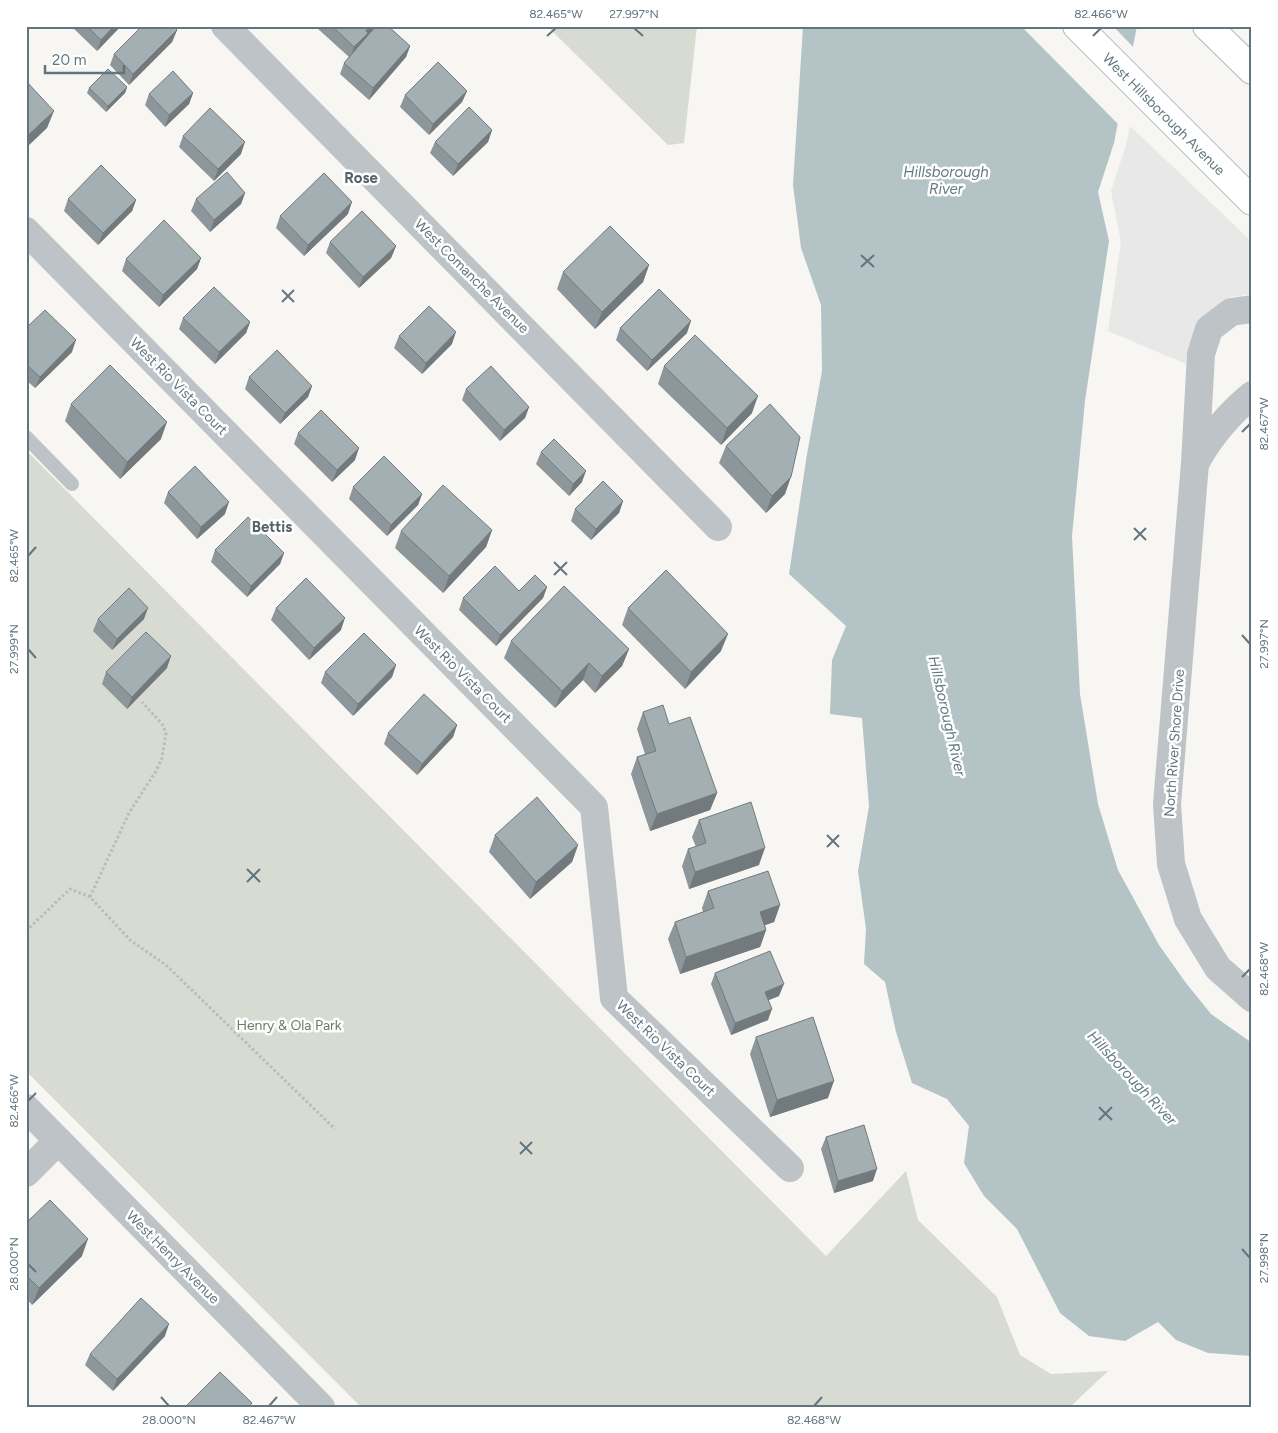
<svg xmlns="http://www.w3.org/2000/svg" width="1278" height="1433" font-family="Figtree,sans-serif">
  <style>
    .built { fill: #e7e8e7 }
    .green { fill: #d7dbd2 }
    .water { fill: #b4c4c6 }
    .pier { fill: #f7f6f3 }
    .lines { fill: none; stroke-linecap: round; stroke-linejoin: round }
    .primary-casing { stroke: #b1b7ba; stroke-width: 30 }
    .path { stroke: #b8bcbe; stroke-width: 3; stroke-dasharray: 2.5 2.5; stroke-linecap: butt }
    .service { stroke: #bdc3c6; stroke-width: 14 }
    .minor { stroke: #bdc3c6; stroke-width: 28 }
    .primary { stroke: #fff; stroke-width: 28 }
    .wall { fill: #8d969a }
    .shaded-wall { fill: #737a7d }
    .building { fill: #a4afb3; stroke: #737a7d }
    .ticks { fill: none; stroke: #62757e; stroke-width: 2 }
    .labels { text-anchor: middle; stroke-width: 5; stroke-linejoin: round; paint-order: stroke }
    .street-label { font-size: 14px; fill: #62757e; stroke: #fff }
    .park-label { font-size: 14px; fill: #6c7b64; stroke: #fff }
    .water-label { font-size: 15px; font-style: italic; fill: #617b80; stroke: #fff }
    .neighbourhood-label { font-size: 15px; font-weight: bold; fill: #536269; stroke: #fff }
    .neatline { fill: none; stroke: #62757e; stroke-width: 2 }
    .ticks-label { font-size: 12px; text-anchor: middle; fill: #62757e }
  </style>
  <rect width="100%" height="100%" fill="#f7f6f3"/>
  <!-- built -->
  <polygon class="built" points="1130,126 1252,242 1252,294 1231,297 1222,301 1201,318 1196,326 1187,351 1186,364 1108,331 1121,242 1111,191 1126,145"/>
  <!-- green -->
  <g class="green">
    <polygon points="547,26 697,26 684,143 668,145"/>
    <polygon points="26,450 826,1256 906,1171 918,1220 997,1297 1020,1355 1051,1374 1108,1371 1070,1407 361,1407 26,1071"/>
  </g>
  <!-- water -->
  <polygon class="water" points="803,26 1137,26 1114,143 1098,192 1109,241 1085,401 1072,536 1080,694 1098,804 1118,870 1159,945 1186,983 1211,1014 1252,1043 1252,1356 1208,1353 1176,1340 1158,1322 1125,1341 1089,1336 1060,1313 1017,1229 984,1196 964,1163 969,1126 947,1099 912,1083 896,1032 885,982 864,964 866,929 858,871 869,806 862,718 830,714 832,660 846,626 789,574 807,454 822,371 821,305 801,248 793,185"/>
  <!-- pier -->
  <polygon class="pier" points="1021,26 1113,26 1135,49 1120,126"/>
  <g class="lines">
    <defs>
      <g id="primary">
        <polyline points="1077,26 1252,201"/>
        <polyline points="1207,26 1252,70"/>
      </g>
    </defs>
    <!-- primary casing -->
    <use href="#primary" class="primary-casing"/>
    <!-- path -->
    <g class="path">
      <polyline points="90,897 129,813 156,771 162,758 166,733 162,724 142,702"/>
      <polyline points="26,931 70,889 90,897 130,940 166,965 335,1129"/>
    </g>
    <!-- service -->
    <polyline class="service" points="26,437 72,484"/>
    <!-- minor -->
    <g class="minor">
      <polyline points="225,26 718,527"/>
      <polyline points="26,231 594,807 614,998 790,1168"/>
      <polyline points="1252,309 1231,312 1209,329 1201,354 1195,463 1167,804 1171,864 1188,919 1218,968 1252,998"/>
      <path d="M1196,462C1210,436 1229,414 1252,395"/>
      <polyline points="26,1108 321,1407"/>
      <polyline points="26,1173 58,1141"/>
    </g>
    <!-- primary -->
    <use href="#primary" class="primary"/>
  </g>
  <!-- wall -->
  <g class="wall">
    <polygon points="71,26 121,26 97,51"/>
    <polygon points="317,26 388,26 410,46 406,57 369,100 340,74 344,63 349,57 317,28"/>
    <polygon points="177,30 172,42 129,85 110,65 114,54"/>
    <polygon points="127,87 125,93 106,112 87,93 89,88"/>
    <polygon points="467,91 462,102 429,135 400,107 405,95"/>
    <polygon points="193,93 189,104 165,127 145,105 149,94"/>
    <polygon points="492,130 488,142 453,176 430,153 435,142"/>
    <polygon points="183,136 241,154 214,181 179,147"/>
    <polygon points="245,193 241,204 210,232 191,211 196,199"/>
    <polygon points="68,199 136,200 132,211 98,245 64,211"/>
    <polygon points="348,214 304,256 276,228 280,216"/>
    <polygon points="330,242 396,246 391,258 359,288 326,253"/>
    <polygon points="201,258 197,269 159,307 122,271 126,259"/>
    <polygon points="649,265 643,282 595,329 557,289 563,272"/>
    <polygon points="183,318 250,322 246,333 215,364 179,329"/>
    <polygon points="26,328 72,352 35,388 26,380"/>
    <polygon points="620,328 687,333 647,371 616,340"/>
    <polygon points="399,336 452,344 422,374 394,348"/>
    <polygon points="664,366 752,413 721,445 658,384"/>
    <polygon points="249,377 312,386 308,397 280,424 245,389"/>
    <polygon points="466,389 529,407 525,418 500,441 462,400"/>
    <polygon points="71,404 161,439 120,479 65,421"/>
    <polygon points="298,433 355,460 332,482 294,444"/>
    <polygon points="726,446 785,494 766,513 719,463"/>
    <polygon points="541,452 582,482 569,496 536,464"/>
    <polygon points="353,487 422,494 418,505 387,536 349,499"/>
    <polygon points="168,492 225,514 197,539 164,503"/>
    <polygon points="623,501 619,513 591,540 571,521 575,509"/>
    <polygon points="492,530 486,547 443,593 395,548 401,531"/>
    <polygon points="215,550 284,553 280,564 247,597 211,562"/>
    <polygon points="547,587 543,598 496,646 459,610 463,598"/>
    <polygon points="276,608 341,630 309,660 271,620"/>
    <polygon points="628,608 721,651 685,689 622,625"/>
    <polygon points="98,619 144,619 112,650 93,631"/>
    <polygon points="511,641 629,649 622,666 595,693 583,680 555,708 504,658"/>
    <polygon points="396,665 392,677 353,716 321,683 325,672"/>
    <polygon points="167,668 127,709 102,684 106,672"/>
    <polygon points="643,712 669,724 717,793 710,810 650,831 631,774 637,757 645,754 637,729"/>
    <polygon points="457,725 453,737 417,775 384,744 388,733"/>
    <polygon points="699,820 759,865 689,889 682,866 688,849 696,847 692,837"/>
    <polygon points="495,835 578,845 572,862 530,899 489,852"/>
    <polygon points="708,891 780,905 774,922 765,925 766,930 760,947 680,974 668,939 675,922 703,912 702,908"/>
    <polygon points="715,973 779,996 769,1000 768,1020 731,1035 711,984"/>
    <polygon points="756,1037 828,1098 770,1117 750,1054"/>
    <polygon points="826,1137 873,1181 834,1193 821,1149"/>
    <polygon points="26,1223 82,1256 32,1305 26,1298"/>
    <polygon points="165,1336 113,1391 85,1365 90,1354"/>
  </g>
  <!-- shaded-wall -->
  <g class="shaded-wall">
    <polygon points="114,26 121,26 97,51 101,40"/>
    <polygon points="370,26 378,26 350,58 354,47 366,31"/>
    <polygon points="177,30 172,42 129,85 133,74"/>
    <polygon points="410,46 406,57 369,100 373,88"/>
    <polygon points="127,87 125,93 106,112 108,106"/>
    <polygon points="467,91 462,102 429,135 433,124"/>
    <polygon points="193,93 189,104 165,127 169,115"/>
    <polygon points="54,111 47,128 26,148 26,137"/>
    <polygon points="492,130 488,142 453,176 458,164"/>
    <polygon points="245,142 241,154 214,181 218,169"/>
    <polygon points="245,193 241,204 210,232 214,220"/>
    <polygon points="136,200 132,211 98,245 103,233"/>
    <polygon points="352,202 348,214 304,256 308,245"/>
    <polygon points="396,246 391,258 359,288 363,277"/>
    <polygon points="201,258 197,269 159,307 163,295"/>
    <polygon points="649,265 643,282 595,329 602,312"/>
    <polygon points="691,321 687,333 647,371 652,360"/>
    <polygon points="250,322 246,333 215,364 219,352"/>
    <polygon points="456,332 452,344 422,374 426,363"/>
    <polygon points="76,340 72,352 35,388 40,377"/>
    <polygon points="312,386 308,397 280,424 285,413"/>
    <polygon points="758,396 752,413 721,445 727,428"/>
    <polygon points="529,407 525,418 500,441 504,430"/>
    <polygon points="167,422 161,439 120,479 127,462"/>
    <polygon points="359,448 355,460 332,482 337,470"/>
    <polygon points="586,471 582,482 569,496 573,484"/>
    <polygon points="791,477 785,494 766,513 772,496"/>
    <polygon points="422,494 418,505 387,536 391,525"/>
    <polygon points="623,501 619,513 591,540 596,529"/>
    <polygon points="229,502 225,514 197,539 201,527"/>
    <polygon points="492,530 486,547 443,593 449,576"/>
    <polygon points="284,553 280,564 247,597 251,586"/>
    <polygon points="547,587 543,598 496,646 500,635"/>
    <polygon points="148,608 144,619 112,650 117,639"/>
    <polygon points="345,618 341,630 309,660 314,648"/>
    <polygon points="728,634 721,651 685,689 691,672"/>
    <polygon points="629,649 622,666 595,693 602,676"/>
    <polygon points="171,656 167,668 127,709 132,697"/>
    <polygon points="589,663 583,680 555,708 562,691"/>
    <polygon points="396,665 392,677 353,716 358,704"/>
    <polygon points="457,725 453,737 417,775 422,764"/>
    <polygon points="717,793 710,810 650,831 657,814"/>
    <polygon points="578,845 572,862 530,899 536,882"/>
    <polygon points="765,848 759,865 689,889 695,872"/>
    <polygon points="780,905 774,922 754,929 760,912"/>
    <polygon points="766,930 760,947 680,974 686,957"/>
    <polygon points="784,984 779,996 761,1003 765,992"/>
    <polygon points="772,1009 768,1020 731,1035 735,1023"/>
    <polygon points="834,1081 828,1098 770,1117 777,1100"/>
    <polygon points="877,1169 873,1181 834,1193 838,1181"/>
    <polygon points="88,1239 82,1256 32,1305 39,1288"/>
    <polygon points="169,1324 165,1336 113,1391 117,1379"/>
  </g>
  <!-- building -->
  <g class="building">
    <polygon points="87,26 114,26 101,40"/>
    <polygon points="142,26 173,26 177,30 133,74 114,54"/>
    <polygon points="332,26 370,26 366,31 368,33 354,47"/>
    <polygon points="376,26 388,26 410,46 373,88 344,63"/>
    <polygon points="438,62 467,91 433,124 405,95"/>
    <polygon points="108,69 127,87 108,106 89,88"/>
    <polygon points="173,71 193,93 169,115 149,94"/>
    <polygon points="26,81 54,111 26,137"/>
    <polygon points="469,107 492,130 458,164 435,142"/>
    <polygon points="210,108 245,142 218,169 183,136"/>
    <polygon points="101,165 136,200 103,233 68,199"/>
    <polygon points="227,172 245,193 214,220 196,199"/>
    <polygon points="324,173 352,202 308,245 280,216"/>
    <polygon points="362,211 396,246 363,277 330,242"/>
    <polygon points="164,220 201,258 163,295 126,259"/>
    <polygon points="610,226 649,265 602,312 563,272"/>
    <polygon points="214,287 250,322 219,352 183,318"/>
    <polygon points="659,289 691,321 652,360 620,328"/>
    <polygon points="429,306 456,332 426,363 399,336"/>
    <polygon points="45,310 76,340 40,377 26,364 26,328"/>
    <polygon points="695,335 758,396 727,428 664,366"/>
    <polygon points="277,350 312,386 285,413 249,377"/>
    <polygon points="110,365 167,422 127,462 71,404"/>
    <polygon points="491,366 529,407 504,430 466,389"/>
    <polygon points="770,404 800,437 791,477 772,496 726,446"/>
    <polygon points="321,410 359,448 337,470 298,433"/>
    <polygon points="554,439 586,471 573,484 541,452"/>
    <polygon points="384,456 422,494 391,525 353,487"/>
    <polygon points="195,466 229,502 201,527 168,492"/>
    <polygon points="603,481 623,501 596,529 575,509"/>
    <polygon points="443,485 492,530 449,576 401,531"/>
    <polygon points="248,517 284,553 251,586 215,550"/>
    <polygon points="495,566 519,591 535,575 547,587 500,635 463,598"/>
    <polygon points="666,570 728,634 691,672 628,608"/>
    <polygon points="306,578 345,618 314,648 276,608"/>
    <polygon points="564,586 629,649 602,676 589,663 562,691 511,641"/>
    <polygon points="129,588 148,608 117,639 98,619"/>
    <polygon points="146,632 171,656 132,697 106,672"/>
    <polygon points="364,633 396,665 358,704 325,672"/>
    <polygon points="424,694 457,725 422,764 388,733"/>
    <polygon points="663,705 669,724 690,717 717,793 657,814 637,757 656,751 643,712"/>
    <polygon points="537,797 578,845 536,882 495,835"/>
    <polygon points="751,802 765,848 695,872 688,849 706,843 699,820"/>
    <polygon points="768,871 780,905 760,912 766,930 686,957 675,922 714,908 708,891"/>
    <polygon points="770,951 784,984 765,992 772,1009 735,1023 715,973"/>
    <polygon points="813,1017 834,1081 777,1100 756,1037"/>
    <polygon points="864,1125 877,1169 838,1181 826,1137"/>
    <polygon points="50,1200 88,1239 39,1288 26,1275 26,1223"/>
    <polygon points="141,1298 169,1324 117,1379 90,1354"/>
    <polygon points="220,1372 252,1403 249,1407 185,1407"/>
  </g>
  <!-- ticks -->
  <path class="ticks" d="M634,28L643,36M547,36L556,28M1093,36L1101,28M861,255L874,267M861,267L874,255M282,290L294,302M282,302L294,290M1242,432L1250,424M1134,528L1146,540M1134,540L1146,528M28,556L36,547M554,562L567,575M554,575L567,562M1242,635L1250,644M28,649L36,658M827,835L839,847M827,847L839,835M247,869L260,882M247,882L260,869M1242,977L1250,969M28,1101L36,1093M1099,1107L1112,1120M1099,1120L1112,1107M520,1142L532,1154M520,1154L532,1142M1242,1249L1250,1258M28,1264L36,1272M161,1397L169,1406M269,1406L277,1397M814,1406L822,1397"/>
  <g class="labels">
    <!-- street labels -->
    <g class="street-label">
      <text transform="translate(1164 114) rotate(45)" y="5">West Hillsborough Avenue</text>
      <text transform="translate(472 276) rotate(45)" y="5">West Comanche Avenue</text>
      <text transform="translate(179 386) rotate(45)" y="5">West Rio Vista Court</text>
      <text transform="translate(463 674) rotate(45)" y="5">West Rio Vista Court</text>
      <text transform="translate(1174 743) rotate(-86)" y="5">North River Shore Drive</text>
      <text transform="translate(666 1048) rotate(44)" y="5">West Rio Vista Court</text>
      <text transform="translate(173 1257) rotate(45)" y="5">West Henry Avenue</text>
    </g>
    <!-- park labels -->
    <g class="park-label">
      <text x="289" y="1030">Henry &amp; Ola Park</text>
    </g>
    <!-- water labels -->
    <g class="water-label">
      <text x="946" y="177">Hillsborough<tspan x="946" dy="17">River</tspan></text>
      <text transform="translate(947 716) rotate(77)" y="5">Hillsborough River</text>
      <text transform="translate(1132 1078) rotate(47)" y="5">Hillsborough River</text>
    </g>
    <!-- neighbourhood labels -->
    <g class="neighbourhood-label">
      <text x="361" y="183">Rose</text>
      <text x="272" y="532">Bettis</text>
    </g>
  </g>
  <!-- border -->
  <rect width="1278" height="1433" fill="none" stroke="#ffffff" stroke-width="55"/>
  <!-- scale -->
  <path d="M45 65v8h79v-8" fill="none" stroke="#62757e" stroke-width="2.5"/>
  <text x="52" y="65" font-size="15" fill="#62757e" stroke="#ffffff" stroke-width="4" paint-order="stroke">20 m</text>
  <rect x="28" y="28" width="1222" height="1378" class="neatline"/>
  <g class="ticks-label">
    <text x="556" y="18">82.465°W</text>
    <text x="634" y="18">27.997°N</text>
    <text x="1101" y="18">82.466°W</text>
    <text transform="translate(1264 424) rotate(-90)" y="4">82.467°W</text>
    <text transform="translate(14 556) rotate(-90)" y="4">82.465°W</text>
    <text transform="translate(1264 644) rotate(-90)" y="4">27.997°N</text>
    <text transform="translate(14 649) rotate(-90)" y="4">27.999°N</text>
    <text transform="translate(1264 969) rotate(-90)" y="4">82.468°W</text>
    <text transform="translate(14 1101) rotate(-90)" y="4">82.466°W</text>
    <text transform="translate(1264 1258) rotate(-90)" y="4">27.998°N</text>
    <text transform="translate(14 1264) rotate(-90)" y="4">28.000°N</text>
    <text x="169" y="1424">28.000°N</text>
    <text x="269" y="1424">82.467°W</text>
    <text x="814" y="1424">82.468°W</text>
  </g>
</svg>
